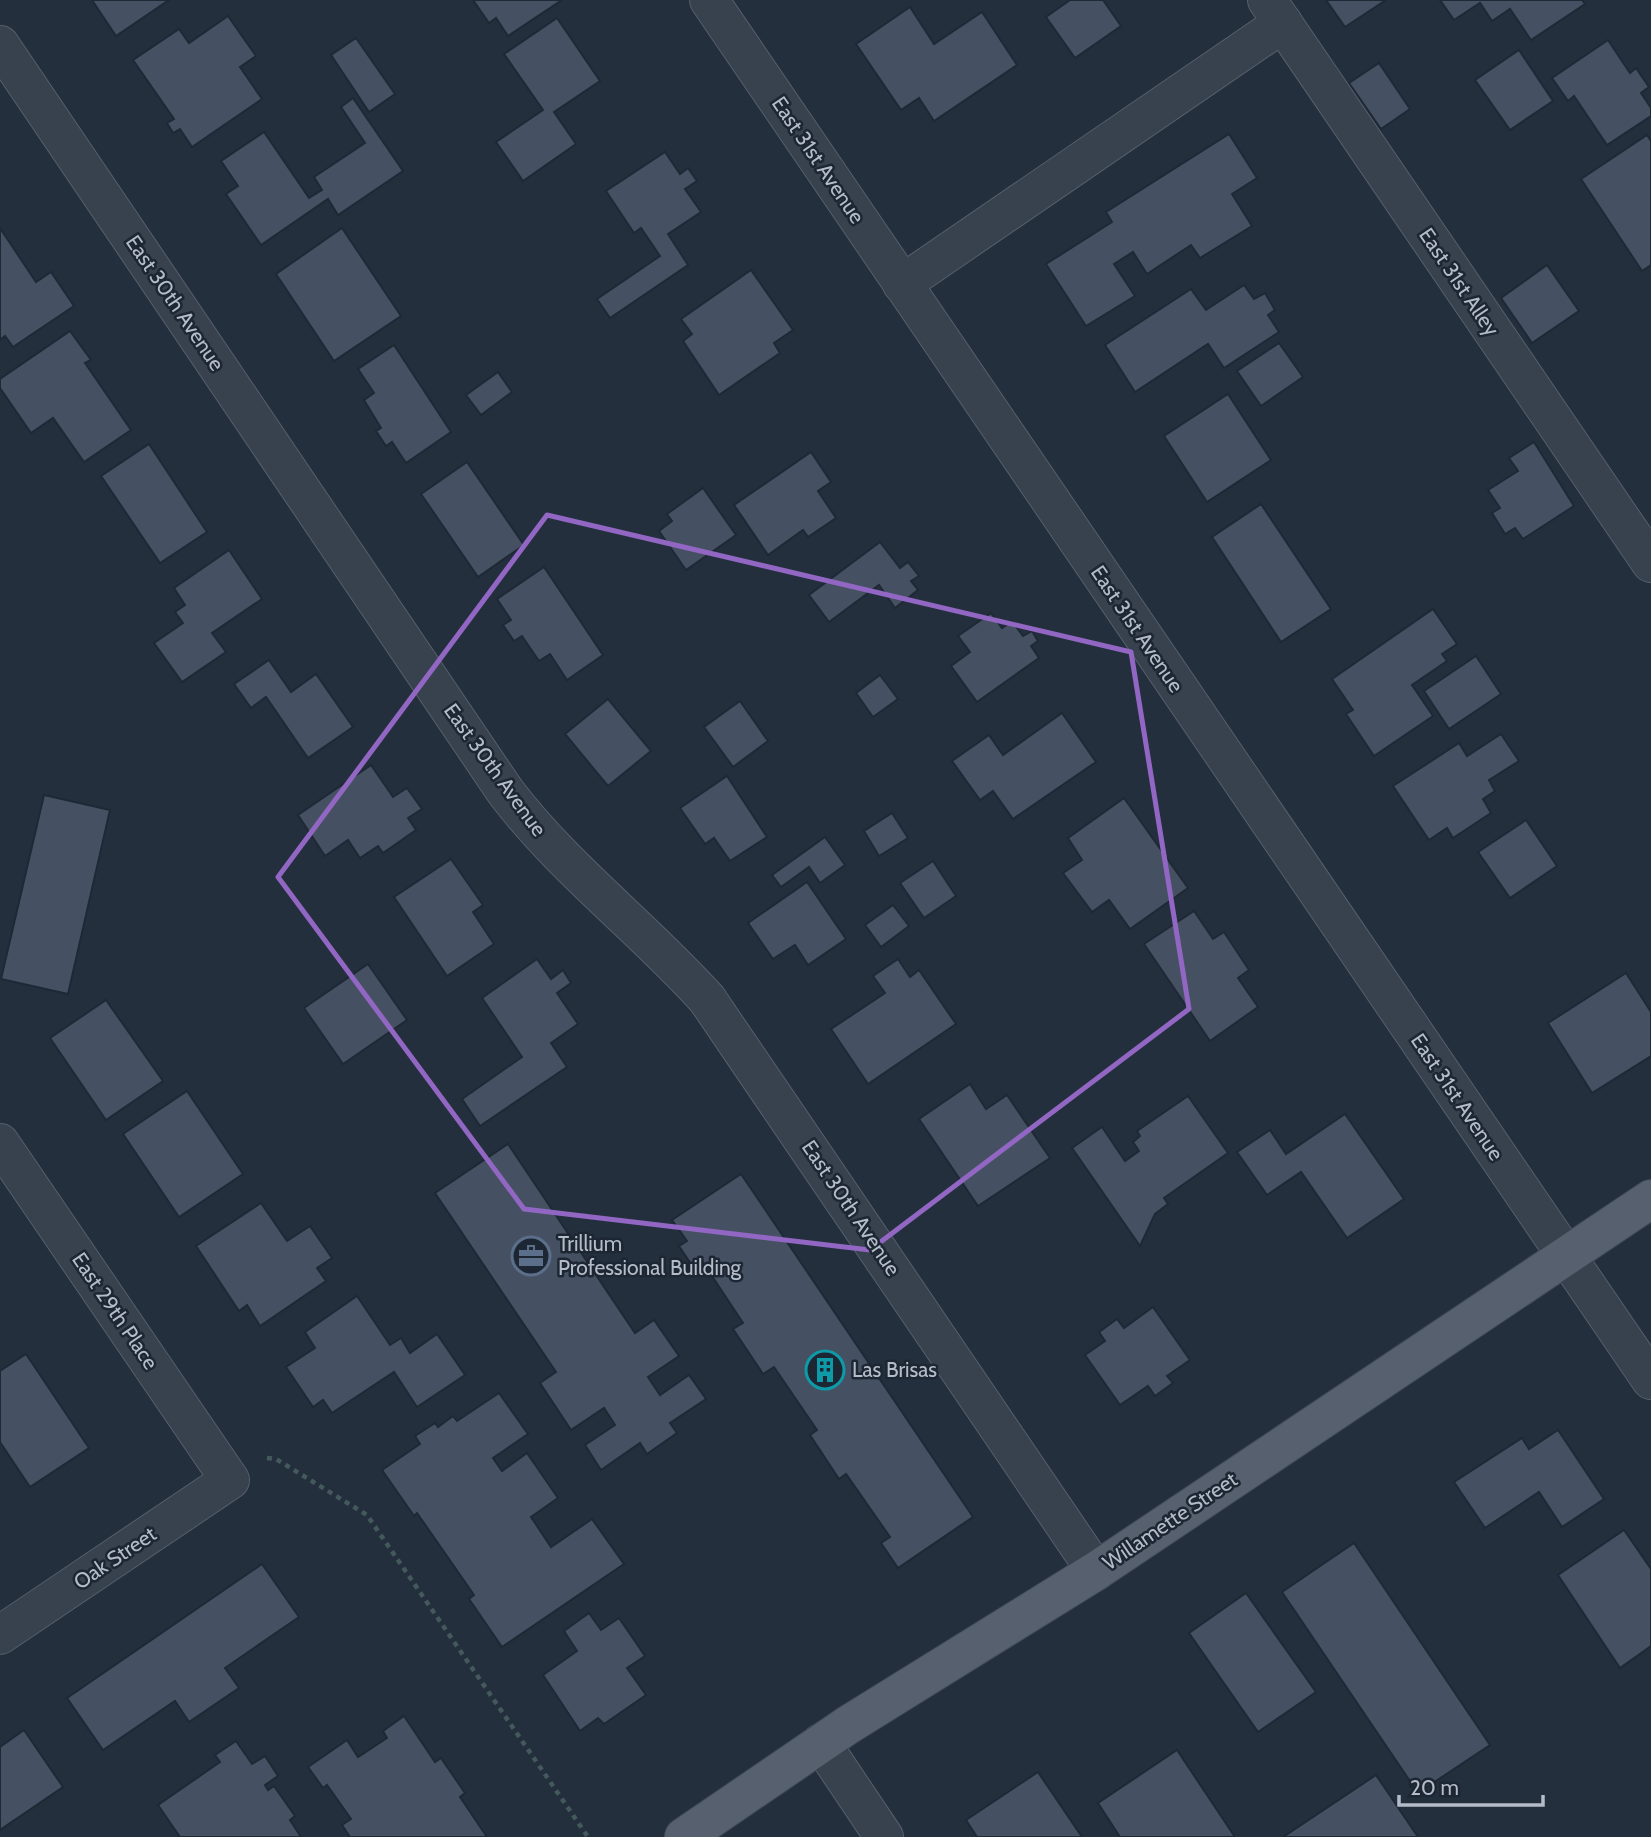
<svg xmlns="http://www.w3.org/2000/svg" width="1651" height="1837" font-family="Cabin,sans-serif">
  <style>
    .building { fill: #455162; stroke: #1f2835; stroke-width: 2 }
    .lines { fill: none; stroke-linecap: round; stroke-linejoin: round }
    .minor-casing { stroke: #565f6c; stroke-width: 40 }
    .major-casing { stroke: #414a57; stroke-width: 40 }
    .path { stroke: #44595c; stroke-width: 4.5; stroke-dasharray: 5 5; stroke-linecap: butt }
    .minor { stroke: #38414e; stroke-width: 38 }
    .major { stroke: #56606e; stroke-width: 38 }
    .marked { fill: none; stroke: #9266c3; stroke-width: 5; stroke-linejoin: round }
    .labels { text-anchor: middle; stroke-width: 5; stroke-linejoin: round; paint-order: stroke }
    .street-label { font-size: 21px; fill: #b4bcc9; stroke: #1d2633 }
    .poi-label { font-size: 21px; fill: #b4bcc9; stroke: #1d2633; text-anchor: start }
  </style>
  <rect width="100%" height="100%" fill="#242f3e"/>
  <!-- building -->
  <g class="building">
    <polygon points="92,0 169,0 116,36"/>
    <polygon points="473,0 562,0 508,36 496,18 489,23"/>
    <polygon points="1070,0 1103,0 1121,26 1075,58 1046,17"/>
    <polygon points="1326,0 1386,0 1345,27"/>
    <polygon points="1440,0 1582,0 1585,4 1531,40 1510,9 1492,21 1480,3 1454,20"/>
    <polygon points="910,7 934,44 982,12 1017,65 934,121 919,98 901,110 856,44"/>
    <polygon points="228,16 256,56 240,67 262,99 192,147 180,129 173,133 167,123 174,119 133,60 179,29 189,43"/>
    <polygon points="557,18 600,81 554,112 576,144 523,181 496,142 543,110 504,54"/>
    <polygon points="356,38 395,94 369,112 331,55"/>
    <polygon points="1608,40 1630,73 1636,68 1649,87 1641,93 1651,108 1651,116 1607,145 1574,96 1568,101 1552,78"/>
    <polygon points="1519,50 1553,101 1510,130 1475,80"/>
    <polygon points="1379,63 1410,109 1381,129 1349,83"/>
    <polygon points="353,98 403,171 338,215 328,199 261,245 226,194 238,186 221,161 264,132 309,198 322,190 314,177 365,143 341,107"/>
    <polygon points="1229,134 1257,178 1232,194 1252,226 1200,258 1191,245 1147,274 1133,252 1114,264 1135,296 1086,326 1046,264 1112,222 1106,212"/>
    <polygon points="1647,135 1651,141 1651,265 1642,271 1581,179"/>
    <polygon points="665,152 680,174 688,168 697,181 685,189 701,212 668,234 688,265 610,318 597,299 660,256 641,228 634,233 606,191"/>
    <polygon points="0,228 36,282 51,272 74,306 13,347 5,336 0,340"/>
    <polygon points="342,228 401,316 334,361 276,274"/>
    <polygon points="1547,265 1579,311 1532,343 1501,298"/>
    <polygon points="751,270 793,330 774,343 780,353 719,395 683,341 692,334 681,319"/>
    <polygon points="1244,285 1254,299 1265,293 1275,310 1268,315 1279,332 1224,368 1208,344 1135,392 1105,345 1191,289 1206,310"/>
    <polygon points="70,331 91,360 85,363 131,430 84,462 53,418 31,433 0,388 0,379"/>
    <polygon points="1279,343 1303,377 1261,406 1237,371"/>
    <polygon points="394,345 451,432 406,463 392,442 386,446 376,431 381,428 364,400 374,393 358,369"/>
    <polygon points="498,372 512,392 481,415 466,395"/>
    <polygon points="1228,394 1271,460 1207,502 1164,436"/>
    <polygon points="1534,442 1574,506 1523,539 1515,528 1505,534 1492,513 1500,508 1488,490 1518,471 1509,458"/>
    <polygon points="149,444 207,532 160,563 101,476"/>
    <polygon points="811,452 831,482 818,491 836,518 808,537 803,530 768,555 734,505"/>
    <polygon points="467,462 524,545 478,577 421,494"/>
    <polygon points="703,488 736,535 686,570 659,531 672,521 667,514"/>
    <polygon points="1261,504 1331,609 1281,642 1212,537"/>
    <polygon points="880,542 900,568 908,562 919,576 911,581 918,590 895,608 879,585 829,622 809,595"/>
    <polygon points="229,550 262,599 212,633 226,652 182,682 154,643 183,623 175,612 185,605 174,588"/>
    <polygon points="544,567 603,655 567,680 550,654 539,661 522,636 514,641 503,625 511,620 497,599"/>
    <polygon points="1433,609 1457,644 1442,654 1447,661 1412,685 1433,716 1374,756 1346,714 1353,710 1332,679"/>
    <polygon points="991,613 1002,628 1012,621 1023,636 1032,631 1038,641 1031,646 1039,658 977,702 951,666 970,652 958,636"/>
    <polygon points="1476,656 1501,694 1449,729 1424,691"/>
    <polygon points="269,660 291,692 316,674 353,727 308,758 266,697 251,708 234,684"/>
    <polygon points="880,675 898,699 873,717 856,693"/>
    <polygon points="608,699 651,751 608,786 565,734"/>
    <polygon points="740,701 768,741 733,767 704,727"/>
    <polygon points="1062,713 1096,762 1013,819 993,791 980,800 952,761 989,735 1003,755"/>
    <polygon points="1501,734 1519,761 1489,780 1495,791 1483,799 1491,813 1453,838 1447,828 1429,840 1393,786 1459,743 1467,756"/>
    <polygon points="371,765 393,797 407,788 422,809 408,818 416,830 383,853 378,846 360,858 348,840 325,856 298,815"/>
    <polygon points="727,776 767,837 730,861 714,838 705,844 680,808"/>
    <polygon points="44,795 110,810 68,994 1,979"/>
    <polygon points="1124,798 1188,888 1130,929 1109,900 1092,912 1063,873 1082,860 1068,838"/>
    <polygon points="892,813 908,838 879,856 864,831"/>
    <polygon points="1526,820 1557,866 1510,898 1478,852"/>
    <polygon points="825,837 845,865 820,883 809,867 781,887 772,875"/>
    <polygon points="451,859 483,905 473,912 494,944 447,976 394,897"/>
    <polygon points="933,861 956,896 924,918 900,883"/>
    <polygon points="807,882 846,939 808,965 795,945 773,959 748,923"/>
    <polygon points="893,905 909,926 881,947 865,925"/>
    <polygon points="1194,911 1213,939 1224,932 1249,970 1238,978 1258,1007 1210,1041 1144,944"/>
    <polygon points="537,959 551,979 563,970 571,983 557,993 578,1024 551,1043 567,1067 480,1126 462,1099 522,1057 482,998"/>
    <polygon points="898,959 910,977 919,970 956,1024 868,1084 831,1029 885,993 873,976"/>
    <polygon points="368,964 407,1020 343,1064 304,1008"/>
    <polygon points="1626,973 1651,1012 1651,1056 1592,1093 1548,1023"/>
    <polygon points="106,1000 163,1081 106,1120 50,1038"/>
    <polygon points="970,1084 986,1109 1007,1095 1050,1158 978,1206 919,1119"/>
    <polygon points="187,1091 243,1174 179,1217 123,1134"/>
    <polygon points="1188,1096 1228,1153 1164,1198 1168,1204 1155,1214 1140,1246 1072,1148 1102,1127 1125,1161 1139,1151 1133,1142 1140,1136 1137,1131"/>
    <polygon points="1345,1114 1404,1199 1347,1238 1301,1172 1267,1195 1237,1152 1270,1130 1286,1154"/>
    <polygon points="508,1144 635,1333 654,1320 679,1356 648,1377 660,1395 689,1375 706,1399 670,1423 677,1433 647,1454 640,1443 601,1470 585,1445 615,1425 604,1408 571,1430 540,1383 556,1372 435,1193"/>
    <polygon points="741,1174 973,1517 898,1568 881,1543 890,1537 846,1474 839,1479 810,1435 817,1430 774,1367 763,1374 733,1329 743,1323 700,1258 691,1264 679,1246 687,1241 672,1220"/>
    <polygon points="261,1203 287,1241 310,1226 332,1258 317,1268 326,1281 260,1326 247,1305 239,1311 196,1246"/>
    <polygon points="357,1296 390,1345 401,1338 410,1353 437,1334 465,1375 417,1407 394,1372 332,1413 323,1400 313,1407 286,1367 315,1348 305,1332"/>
    <polygon points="1153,1307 1190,1360 1167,1376 1173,1383 1155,1396 1148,1386 1120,1405 1085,1355 1105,1341 1099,1332 1117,1319 1124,1328"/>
    <polygon points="26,1354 89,1448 30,1487 0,1442 0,1371"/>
    <polygon points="499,1393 528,1434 493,1458 502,1471 527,1453 558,1498 531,1517 551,1547 592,1519 624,1564 502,1647 469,1599 474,1595 417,1513 414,1516 382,1470 420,1444 415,1436 435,1423 438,1427 453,1416 457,1421"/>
    <polygon points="1558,1430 1604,1499 1562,1527 1539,1492 1485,1528 1454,1482 1522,1438 1529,1449"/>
    <polygon points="1624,1530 1651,1569 1651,1646 1620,1668 1558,1575"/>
    <polygon points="1354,1543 1490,1745 1418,1793 1282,1592"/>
    <polygon points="262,1564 299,1617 225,1668 239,1688 189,1722 175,1701 103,1750 67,1698"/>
    <polygon points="1246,1593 1316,1692 1258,1732 1189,1633"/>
    <polygon points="589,1613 601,1630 619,1618 645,1656 627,1668 646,1695 604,1724 598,1718 580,1731 543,1675 577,1651 564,1631"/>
    <polygon points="404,1716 435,1762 441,1758 465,1793 460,1797 487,1837 350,1837 342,1825 351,1819 327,1785 323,1788 308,1767 347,1740 358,1757 387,1738 383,1731"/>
    <polygon points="24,1730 63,1787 0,1830 0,1747"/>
    <polygon points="236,1741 252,1764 265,1756 278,1776 265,1785 268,1790 274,1786 295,1816 290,1820 301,1837 180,1837 158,1805 220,1762 215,1755"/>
    <polygon points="1177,1750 1235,1837 1120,1837 1098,1803"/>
    <polygon points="1038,1772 1082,1837 977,1837 966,1820"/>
    <polygon points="1376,1775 1418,1837 1283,1837"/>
  </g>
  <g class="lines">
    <defs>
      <g id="minor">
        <polyline points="709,0 1651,1380"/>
        <polyline points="1267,0 1651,563"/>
        <path d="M0,45L505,791C563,868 642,927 707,999L1096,1571"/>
        <polyline points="902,284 1283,23"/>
        <polyline points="0,1143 230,1480 0,1635"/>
        <polyline points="821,1743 884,1837"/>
      </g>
      <polyline id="major" points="684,1837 848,1725 1096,1571 1651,1199"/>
    </defs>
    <!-- minor casing -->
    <use href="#minor" class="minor-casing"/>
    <!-- major casing -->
    <use href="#major" class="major-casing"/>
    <!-- path -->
    <polyline class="path" points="267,1458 276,1459 367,1515 588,1837"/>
    <!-- minor -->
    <use href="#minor" class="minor"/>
    <!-- major -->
    <use href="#major" class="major"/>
  </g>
  <!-- marked area -->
  <path class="marked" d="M547,515L1131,652L1189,1009L870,1250L524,1209L278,877Z"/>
  <!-- icons -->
  <defs>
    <symbol id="office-ring" viewBox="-11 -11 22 22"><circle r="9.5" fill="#1d2633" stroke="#5c6f8a" stroke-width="1.5"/><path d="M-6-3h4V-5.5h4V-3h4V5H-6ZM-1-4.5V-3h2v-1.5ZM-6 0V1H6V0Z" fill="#5c6f8a"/></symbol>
    <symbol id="building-ring" viewBox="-11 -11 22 22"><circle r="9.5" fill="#1d2633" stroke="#0f9aa8" stroke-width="1.5"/><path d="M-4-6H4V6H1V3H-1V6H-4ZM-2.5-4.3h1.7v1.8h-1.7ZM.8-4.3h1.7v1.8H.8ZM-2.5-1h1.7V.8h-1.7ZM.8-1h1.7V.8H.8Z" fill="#0f9aa8"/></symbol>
  </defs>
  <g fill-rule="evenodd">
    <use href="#office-ring" x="509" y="1234" width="44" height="44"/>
    <use href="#building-ring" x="803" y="1348" width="44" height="44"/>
  </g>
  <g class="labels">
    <!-- street labels -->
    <g class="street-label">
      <text transform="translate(818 160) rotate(56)" y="7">East 31st Avenue</text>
      <text transform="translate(1459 282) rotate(56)" y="7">East 31st Alley</text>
      <text transform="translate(175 303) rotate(56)" y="7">East 30th Avenue</text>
      <text transform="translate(1137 629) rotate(56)" y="7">East 31st Avenue</text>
      <text transform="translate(495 770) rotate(54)" y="7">East 30th Avenue</text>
      <text transform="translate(1457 1097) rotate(56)" y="7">East 31st Avenue</text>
      <text transform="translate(851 1208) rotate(56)" y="7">East 30th Avenue</text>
      <text transform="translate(115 1311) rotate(56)" y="7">East 29th Place</text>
      <text transform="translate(1170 1521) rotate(-34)" y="7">Willamette Street</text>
      <text transform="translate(115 1558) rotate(-34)" y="7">Oak Street</text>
    </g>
    <!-- poi labels -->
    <g class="poi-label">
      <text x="558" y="1251">Trillium<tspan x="558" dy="24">Professional Building</tspan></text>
      <text x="852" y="1377">Las Brisas</text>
    </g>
  </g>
  <!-- scale -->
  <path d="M1399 1795v10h144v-10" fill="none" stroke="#b4bcc9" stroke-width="3.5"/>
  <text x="1410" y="1795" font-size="21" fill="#b4bcc9" stroke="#1d2633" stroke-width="5" paint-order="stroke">20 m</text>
</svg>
